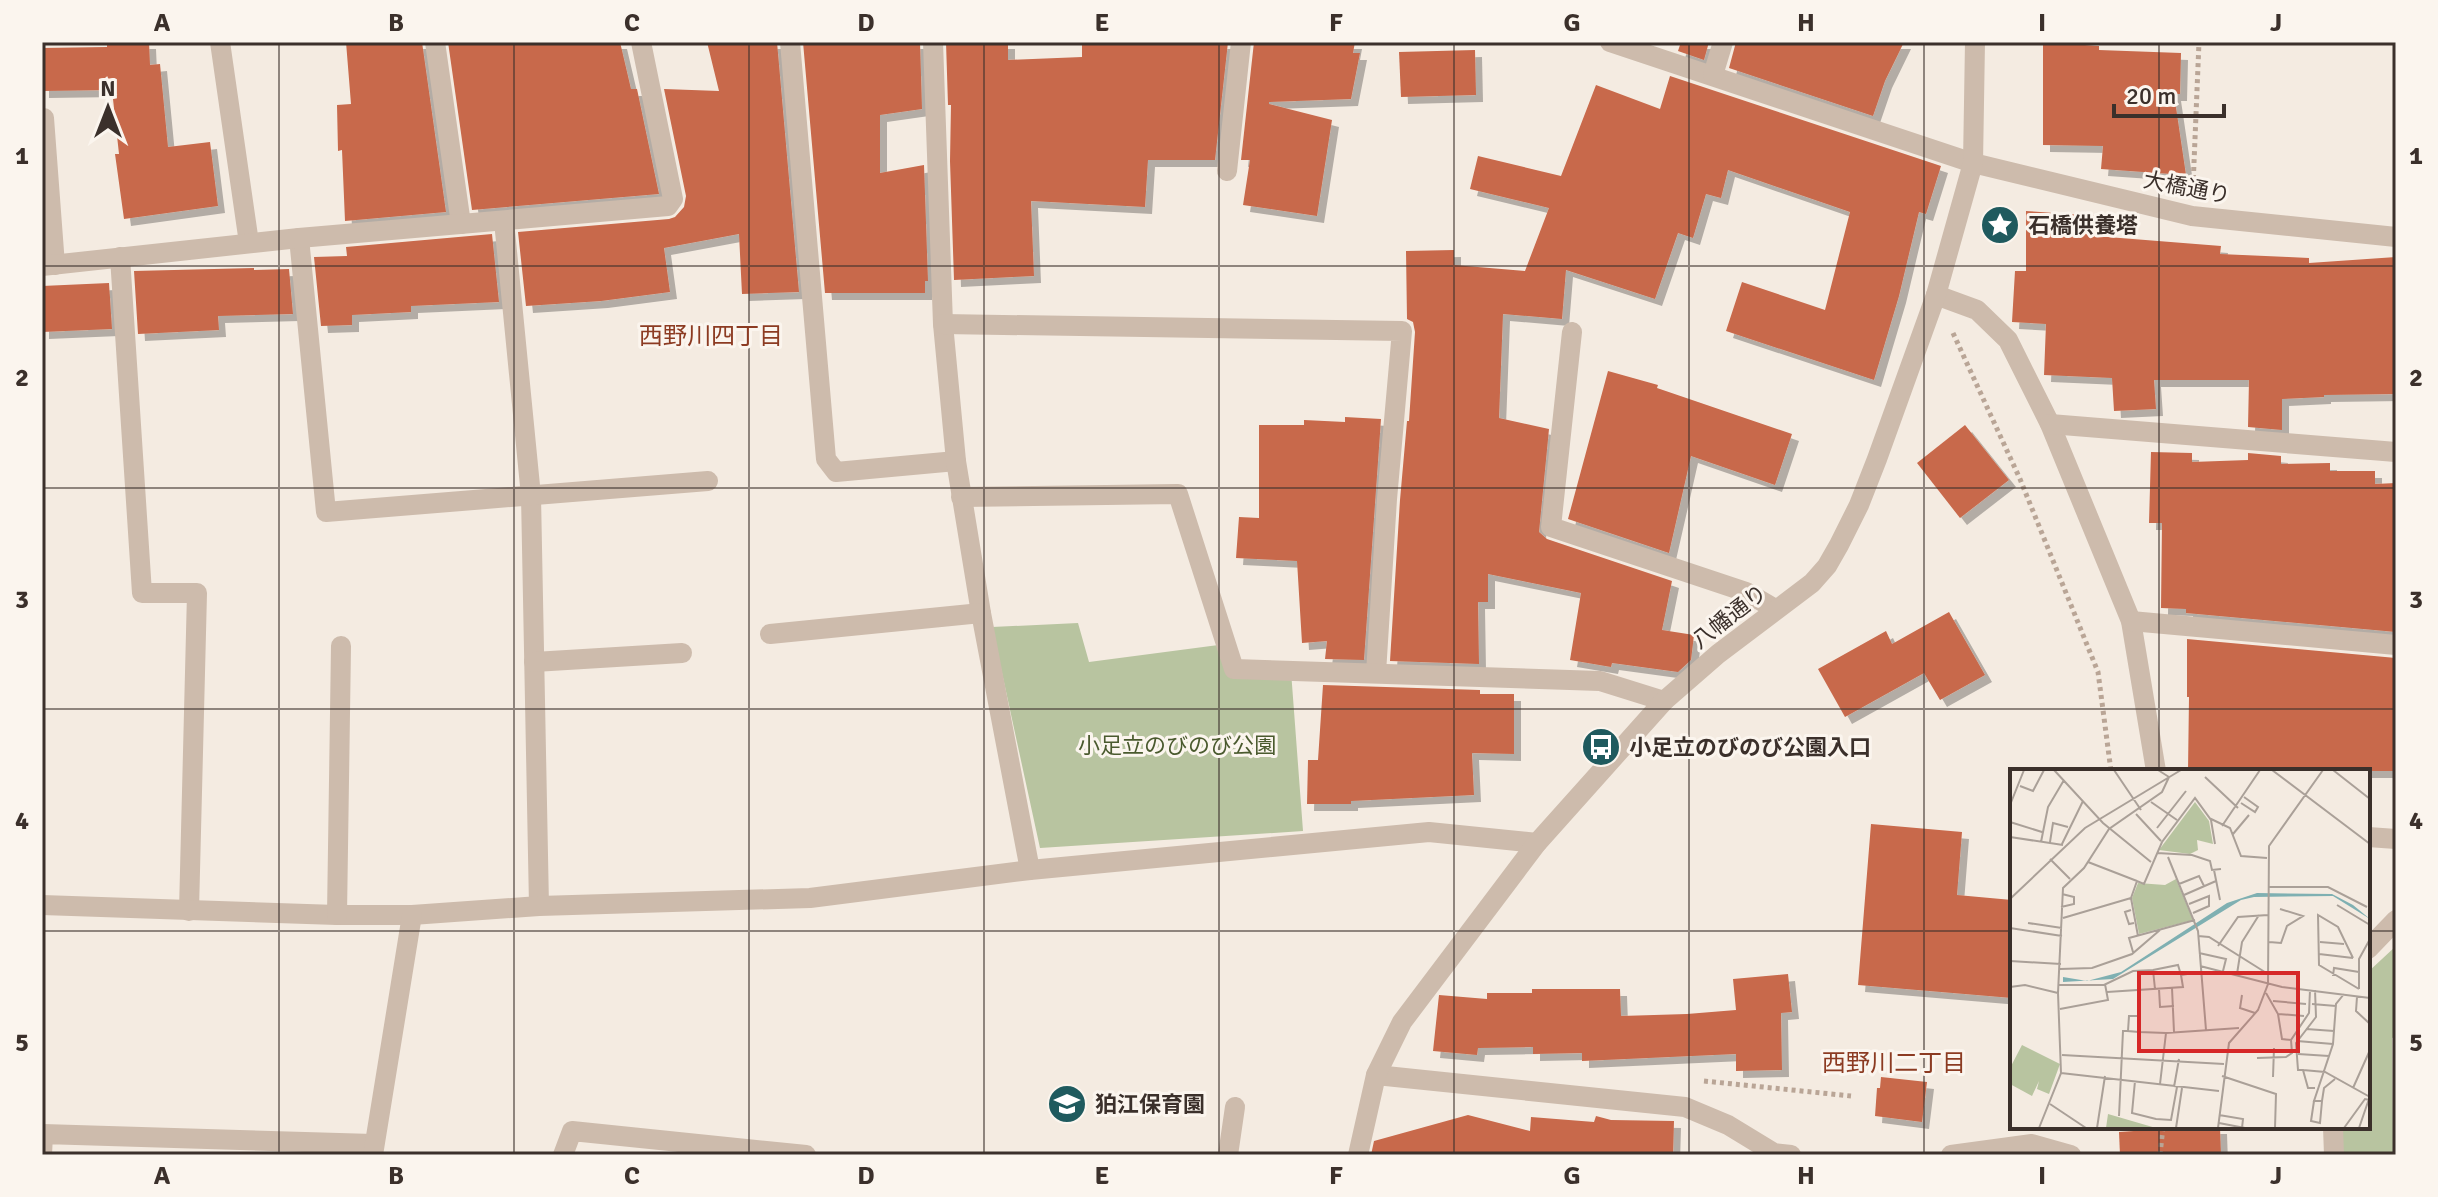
<svg xmlns="http://www.w3.org/2000/svg" width="2438" height="1197" font-family="Signika,'Noto Sans JP',sans-serif">
  <style>
    .green { fill: #b8c4a0 }
    .building { fill: #c8694b; filter: url(#shadow) }
    .lines { fill: none; stroke-linecap: round; stroke-linejoin: round }
    .path { stroke: #b9a596; stroke-width: 5; stroke-dasharray: 4 4; stroke-linecap: butt }
    .minor { stroke: #cdbbac; stroke-width: 20 }
    .grid { fill: none; stroke: #3b302b; stroke-width: 2; stroke-opacity: 0.55 }
    .labels { text-anchor: middle; stroke-width: 6; stroke-linejoin: round; paint-order: stroke }
    .street-label { font-size: 22px; fill: #3b302b; stroke: #fbf5ee }
    .poi-label { font-size: 22px; font-weight: bold; fill: #3b302b; stroke: #fbf5ee; text-anchor: start }
    .park-label { font-size: 22px; fill: #4a5a2e; stroke: #fbf5ee }
    .neighbourhood-label { font-size: 24px; fill: #8c3b22; stroke: #fbf5ee }
    .inset-road { fill: none; stroke: #aaa098; stroke-width: 2 }
    .view { fill: #d62828; fill-opacity: 0.15; stroke: #d62828; stroke-width: 4 }
    .inset-edge { fill: none; stroke: #3b302b; stroke-width: 4 }
    .neatline { fill: none; stroke: #3b302b; stroke-width: 3 }
    .grid-label { font-size: 26px; text-anchor: middle; font-weight: bold; fill: #3b302b }
  </style>
  <defs>
    <filter id="shadow"><feDropShadow dx="7" dy="7" stdDeviation="0" flood-color="#0004"/></filter>
  </defs>
  <rect width="100%" height="100%" fill="#f4ebe1"/>
  <!-- green -->
  <g class="green">
    <polygon points="1078,623 1089,662 1226,644 1234,669 1291,671 1303,831 1040,848 992,627"/>
    <polygon points="2396,946 2396,1037 2392,1038 2393,1155 2337,1155 2336,1127 2368,1127 2368,972"/>
  </g>
  <!-- building -->
  <g class="building">
    <polygon points="107,42 149,42 150,65 160,64 168,147 210,142 218,206 124,219 115,154 119,154 112,90 42,91 42,48 107,47"/>
    <polygon points="346,42 422,42 446,212 345,221 342,150 338,151 337,105 351,104"/>
    <polygon points="448,42 620,42 631,89 637,89 659,194 472,210"/>
    <polygon points="707,42 777,42 799,292 742,294 739,234 664,248 670,292 601,301 526,306 518,232 669,219 675,217 684,207 686,196 664,89 719,91"/>
    <polygon points="803,42 920,42 922,109 880,115 880,173 924,165 928,281 925,281 925,293 825,293"/>
    <polygon points="946,42 1008,42 1008,60 1082,57 1082,42 1228,42 1215,160 1148,160 1145,207 1031,201 1034,276 954,280 950,161 951,105 948,105"/>
    <polygon points="1254,42 1355,42 1353,53 1360,53 1351,99 1269,102 1269,104 1332,120 1317,216 1243,205 1250,160 1241,160"/>
    <polygon points="1681,42 1709,42 1704,60 1678,51"/>
    <polygon points="1736,42 1904,42 1885,81 1873,116 1729,68"/>
    <polygon points="2043,42 2099,46 2099,50 2181,53 2180,94 2174,94 2186,175 2101,169 2103,146 2043,145"/>
    <polygon points="1475,50 1476,95 1401,97 1399,52"/>
    <polygon points="1670,76 1941,166 1926,214 1919,212 1899,296 1874,380 1726,331 1742,282 1825,310 1850,212 1728,170 1721,198 1706,194 1693,238 1678,233 1655,299 1566,270 1562,319 1503,314 1499,418 1549,429 1539,532 1547,539 1672,581 1662,630 1694,635 1691,660 1678,672 1612,663 1611,667 1570,660 1581,593 1488,574 1488,602 1478,602 1479,664 1390,661 1400,500 1407,421 1409,421 1415,332 1413,322 1407,319 1406,251 1454,250 1454,265 1525,271 1549,208 1470,189 1478,156 1561,176 1596,85 1660,109"/>
    <polygon points="2026,211 2097,216 2095,236 2221,246 2220,254 2309,258 2309,263 2396,257 2396,394 2324,395 2324,397 2282,399 2282,430 2248,427 2249,380 2154,380 2156,409 2114,411 2112,378 2044,375 2046,324 2012,322 2015,271 2026,271"/>
    <polygon points="492,234 499,302 411,306 411,312 352,315 352,325 321,326 314,257 347,256 346,247"/>
    <polygon points="254,268 254,270 289,269 293,314 218,316 219,330 138,334 134,271"/>
    <polygon points="109,283 112,329 42,332 42,286"/>
    <polygon points="1608,371 1658,385 1657,388 1792,434 1775,485 1691,456 1669,553 1568,519"/>
    <polygon points="1345,417 1381,419 1364,660 1325,659 1327,641 1302,643 1297,561 1236,558 1239,517 1259,518 1259,425 1304,425 1304,420 1345,422"/>
    <polygon points="1965,425 2009,480 1960,518 1917,463"/>
    <polygon points="2151,452 2192,453 2192,462 2248,460 2248,453 2281,456 2281,464 2330,463 2330,471 2375,471 2375,484 2396,483 2396,632 2186,613 2186,609 2161,608 2162,523 2149,523"/>
    <polygon points="1949,612 1985,675 1940,700 1924,673 1845,717 1818,669 1886,631 1892,644"/>
    <polygon points="2187,639 2396,658 2395,771 2188,771 2189,697 2187,697"/>
    <polygon points="1323,685 1480,690 1480,694 1514,694 1514,754 1472,753 1474,795 1351,801 1351,804 1307,804 1308,760 1318,760"/>
    <polygon points="1871,824 1962,832 1957,895 2012,900 2012,998 1858,985"/>
    <polygon points="1788,974 1792,1012 1781,1013 1782,1070 1736,1071 1736,1054 1582,1061 1582,1053 1533,1054 1533,1047 1478,1048 1477,1055 1433,1051 1439,995 1487,999 1487,993 1532,993 1532,989 1620,989 1621,1016 1687,1014 1736,1010 1733,979"/>
    <polygon points="1881,1077 1927,1082 1922,1122 1875,1116 1877,1088 1880,1088"/>
    <polygon points="1468,1115 1530,1131 1531,1117 1594,1122 1596,1116 1611,1120 1674,1121 1673,1155 1371,1155 1374,1141"/>
    <polygon points="2193,1127 2220,1127 2221,1155 2120,1155 2119,1132"/>
  </g>
  <g class="lines">
    <!-- path -->
    <g class="path">
      <polyline points="2193,187 2199,42"/>
      <polyline points="1953,333 2020,479 2098,672 2111,771"/>
      <polyline points="1704,1081 1851,1096"/>
      <polyline points="2160,1155 2163,1127"/>
    </g>
    <!-- minor -->
    <g class="minor">
      <polyline points="220,42 249,243"/>
      <polyline points="435,42 461,224"/>
      <polyline points="790,42 826,459 836,472 956,461"/>
      <polyline points="933,42 943,324 956,461 981,613 1030,870"/>
      <polyline points="1610,42 1973,163 2192,216 2396,237"/>
      <polyline points="1713,75 1723,42"/>
      <polyline points="42,118 44,118 55,265"/>
      <polyline points="1227,171 1241,42"/>
      <polyline points="504,221 531,496 539,906"/>
      <polyline points="299,238 326,512 708,481"/>
      <polyline points="120,257 142,593 197,593 189,911"/>
      <polyline points="42,266 299,238 668,206 673,199 641,42"/>
      <polyline points="1936,295 1977,310 2008,340 2050,424 2131,621 2156,771"/>
      <polyline points="943,324 1402,331 1387,499 1376,673"/>
      <polyline points="1572,332 1551,527 1746,592 1775,609"/>
      <polyline points="2050,424 2396,452"/>
      <polyline points="961,497 1178,494 1234,669 1600,681 1664,701"/>
      <polyline points="2131,621 2396,645"/>
      <polyline points="770,634 981,613"/>
      <polyline points="534,662 682,653"/>
      <polyline points="2368,837 2396,839"/>
      <polyline points="42,905 337,915 412,915 539,906 810,898 1030,870 1429,832 1537,843"/>
      <polyline points="337,915 341,646"/>
      <polyline points="2368,949 2396,920"/>
      <polyline points="1376,1075 1685,1107 1728,1125 1774,1153 1791,1155"/>
      <polyline points="2333,1127 2334,1155"/>
      <polyline points="42,1155 43,1134 373,1144"/>
      <polyline points="373,1155 412,915"/>
      <polyline points="563,1155 572,1131 806,1155"/>
      <polyline points="1228,1155 1235,1107"/>
      <polyline points="1358,1155 1376,1075 1402,1022 1537,843 1664,701 1718,654 1812,583 1827,566 1839,545 1859,505 1877,459 1936,295 1973,163 1975,42"/>
      <polyline points="1951,1155 2032,1144 2071,1155"/>
    </g>
  </g>
  <!-- grid -->
  <path class="grid" d="M279,42V1155M514,42V1155M749,42V1155M984,42V1155M1219,42V1155M1454,42V1155M1689,42V1155M1924,42V1155M2159,42V771M42,266H2396M42,488H2396M42,709H2396M42,931H2012M2368,931H2396M2159,1127V1155"/>
  <!-- icons -->
  <defs>
    <symbol id="sight-disc" viewBox="-11 -11 22 22"><circle r="9.5" fill="#1f5a5e" stroke="#fbf5ee"/><path d="M0-6L1.8-2.2L6-1.7L2.9 1.2L3.7 5.4L0 3.3L-3.7 5.4L-2.9 1.2L-6-1.7L-1.8-2.2Z" fill="#fff"/></symbol>
    <symbol id="bus-disc" viewBox="-11 -11 22 22"><circle r="9.5" fill="#1f5a5e" stroke="#fbf5ee"/><path d="M-5-6H5V4H4V6H2V4H-2V6H-4V4H-5ZM-3.5-4V0h7V-4ZM-3.5 1.2v1.5H-2V1.2ZM2 1.2v1.5H3.5V1.2Z" fill="#fff"/></symbol>
    <symbol id="school-disc" viewBox="-11 -11 22 22"><circle r="9.5" fill="#1f5a5e" stroke="#fbf5ee"/><path d="M0-5L7-2L0 1L-7-2ZM-4 1L0 2.5L4 1V4Q0 6-4 4Z" fill="#fff"/></symbol>
  </defs>
  <g fill-rule="evenodd">
    <use href="#sight-disc" x="1978" y="203" width="44" height="44"/>
    <use href="#bus-disc" x="1579" y="725" width="44" height="44"/>
    <use href="#school-disc" x="1045" y="1082" width="44" height="44"/>
  </g>
  <g class="labels">
    <!-- street labels -->
    <g class="street-label">
      <text transform="translate(2187 187) rotate(11)" y="8">大橋通り</text>
      <text transform="translate(1729 616) rotate(-38)" y="8">八幡通り</text>
    </g>
    <!-- poi labels -->
    <g class="poi-label">
      <text x="2028" y="233">石橋供養塔</text>
      <text x="1629" y="755">小足立のびのび公園入口</text>
      <text x="1095" y="1112">狛江保育園</text>
    </g>
    <!-- park labels -->
    <g class="park-label">
      <text x="1177" y="753">小足立のびのび公園</text>
    </g>
    <!-- neighbourhood labels -->
    <g class="neighbourhood-label">
      <text x="711" y="344">西野川四丁目</text>
      <text x="1894" y="1071">西野川二丁目</text>
    </g>
  </g>
  <!-- overview -->
  <g transform="translate(2010 769)">
    <rect width="360" height="360" fill="#f4ebe1"/>
    <path d="M185,33L199,52L203,75L187,71L188,81L180,85L149,81ZM166,110L183,151L129,165L122,129L128,114L155,116ZM12,276L50,295L39,325L27,320L29,312L22,327L0,315V299ZM98,345L146,359H96Z" fill="#b8c4a0"/>
    <path d="M247,124L322,125L343,136L360,150L323,127L244,128L231,131L103,210L53,213V208L77,212L111,203L217,134Z" fill="#7fb0b2"/>
    <path class="inset-road" d="M44,1L93,54L141,93M104,1L131,41M262,1L360,75M323,1L360,30M195,8L228,39M10,17L23,22L34,1M141,33L167,51M231,34L245,43L248,38L234,28M0,36L14,1M126,45L151,72M199,49L220,59L231,87L257,89M0,53L32,63M212,57L250,1M147,59L176,22M223,65L239,46M0,68L53,76M31,73L38,38L54,11M40,73L43,54L58,58M52,75L73,32M147,84L182,86L200,92L202,101L211,100M158,88L188,162L196,261M40,90L60,110M78,93L127,112M204,101L210,131M169,115L189,107L194,117M258,118H318L357,138M174,126L206,112M0,130L75,59L171,1M179,135L199,127V137L183,144M327,136L360,156M51,138L64,135V128L52,125M121,141L115,143L119,155L124,154M53,149L121,129M18,154L52,159M0,159L52,167M128,167L121,129L127,112L134,115L152,73L185,29L201,51L205,75M188,167L199,168L258,205M259,173L271,174L277,157L293,147L270,140M310,173L334,175M208,177L228,148L258,146M123,183L119,169L185,151M189,184L216,190L213,202M309,185L343,189M343,189L328,158L308,146L309,196L349,220M0,192L51,195M190,197L272,218L360,229M50,200L82,199L122,185L150,161M143,201L168,196L171,206M227,205L232,173L249,146M323,207L324,199L349,203M49,216H94L123,202L143,201L145,220M0,218L15,216L48,224M162,219L164,263M149,220L150,238L164,237M349,220V190L360,170M305,221L306,248L286,274L288,301H293L298,319H305M97,223L173,218L171,206L190,203M256,224L268,245L272,270L281,271L299,244L300,221M232,226L230,239L245,244M347,228L346,242L360,255M263,232L296,235M302,235L326,237M50,240L98,231L95,215M268,245L294,247M296,260L324,262M129,263L130,247H119L118,262L129,263L156,264L229,259M287,272L323,275M288,285L319,287M52,286L214,295M247,289L276,288L282,284L281,271M293,301L315,303L360,328M51,304L209,322M212,307L266,325L265,359M263,308L264,279M325,310L314,319L312,332H304L323,275L326,235L334,225M125,312L122,344L146,350L161,351L167,318M150,315L156,264M164,318L169,290M343,319L360,281M304,332L301,352L310,354L312,332M40,335L76,359M209,346L233,350L232,359M109,347L113,262H118M209,354L235,359M29,359L51,304L48,224L53,119L74,99L99,60L152,23L159,8L148,1M87,359L95,307M166,359L172,319M208,359L219,274L248,241L258,215L259,77L313,1M334,359L355,330L360,331M349,359L360,327"/>
    <path class="view" d="M129,204H288V282H129Z"/>
    <rect width="360" height="360" class="inset-edge"/>
  </g>
  <!-- border -->
  <rect width="2438" height="1197" fill="none" stroke="#fbf5ee" stroke-width="88"/>
  <!-- north arrow -->
  <g transform="translate(108 108)" stroke="#fbf5ee" stroke-width="6" paint-order="stroke">
  <path d="M0-6L14 30L0 20L-14 30Z" fill="#3b302b"/>
  <text y="-12" font-size="22" font-weight="bold" text-anchor="middle" fill="#3b302b">N</text>
  </g>
  <!-- scale -->
  <path d="M2114 104v12h110v-12" fill="none" stroke="#3b302b" stroke-width="4"/>
  <text x="2126" y="104" font-size="24" fill="#3b302b" stroke="#fbf5ee" stroke-width="6" paint-order="stroke">20 m</text>
  <rect x="44" y="44" width="2350" height="1109" class="neatline"/>
  <g class="grid-label">
    <text x="162" y="31">A</text>
    <text x="396" y="31">B</text>
    <text x="632" y="31">C</text>
    <text x="866" y="31">D</text>
    <text x="1102" y="31">E</text>
    <text x="1336" y="31">F</text>
    <text x="1572" y="31">G</text>
    <text x="1806" y="31">H</text>
    <text x="2042" y="31">I</text>
    <text x="2276" y="31">J</text>
    <text x="22" y="164">1</text>
    <text x="2416" y="164">1</text>
    <text x="22" y="386">2</text>
    <text x="2416" y="386">2</text>
    <text x="22" y="608">3</text>
    <text x="2416" y="608">3</text>
    <text x="22" y="829">4</text>
    <text x="2416" y="829">4</text>
    <text x="22" y="1051">5</text>
    <text x="2416" y="1051">5</text>
    <text x="162" y="1184">A</text>
    <text x="396" y="1184">B</text>
    <text x="632" y="1184">C</text>
    <text x="866" y="1184">D</text>
    <text x="1102" y="1184">E</text>
    <text x="1336" y="1184">F</text>
    <text x="1572" y="1184">G</text>
    <text x="1806" y="1184">H</text>
    <text x="2042" y="1184">I</text>
    <text x="2276" y="1184">J</text>
  </g>
</svg>
